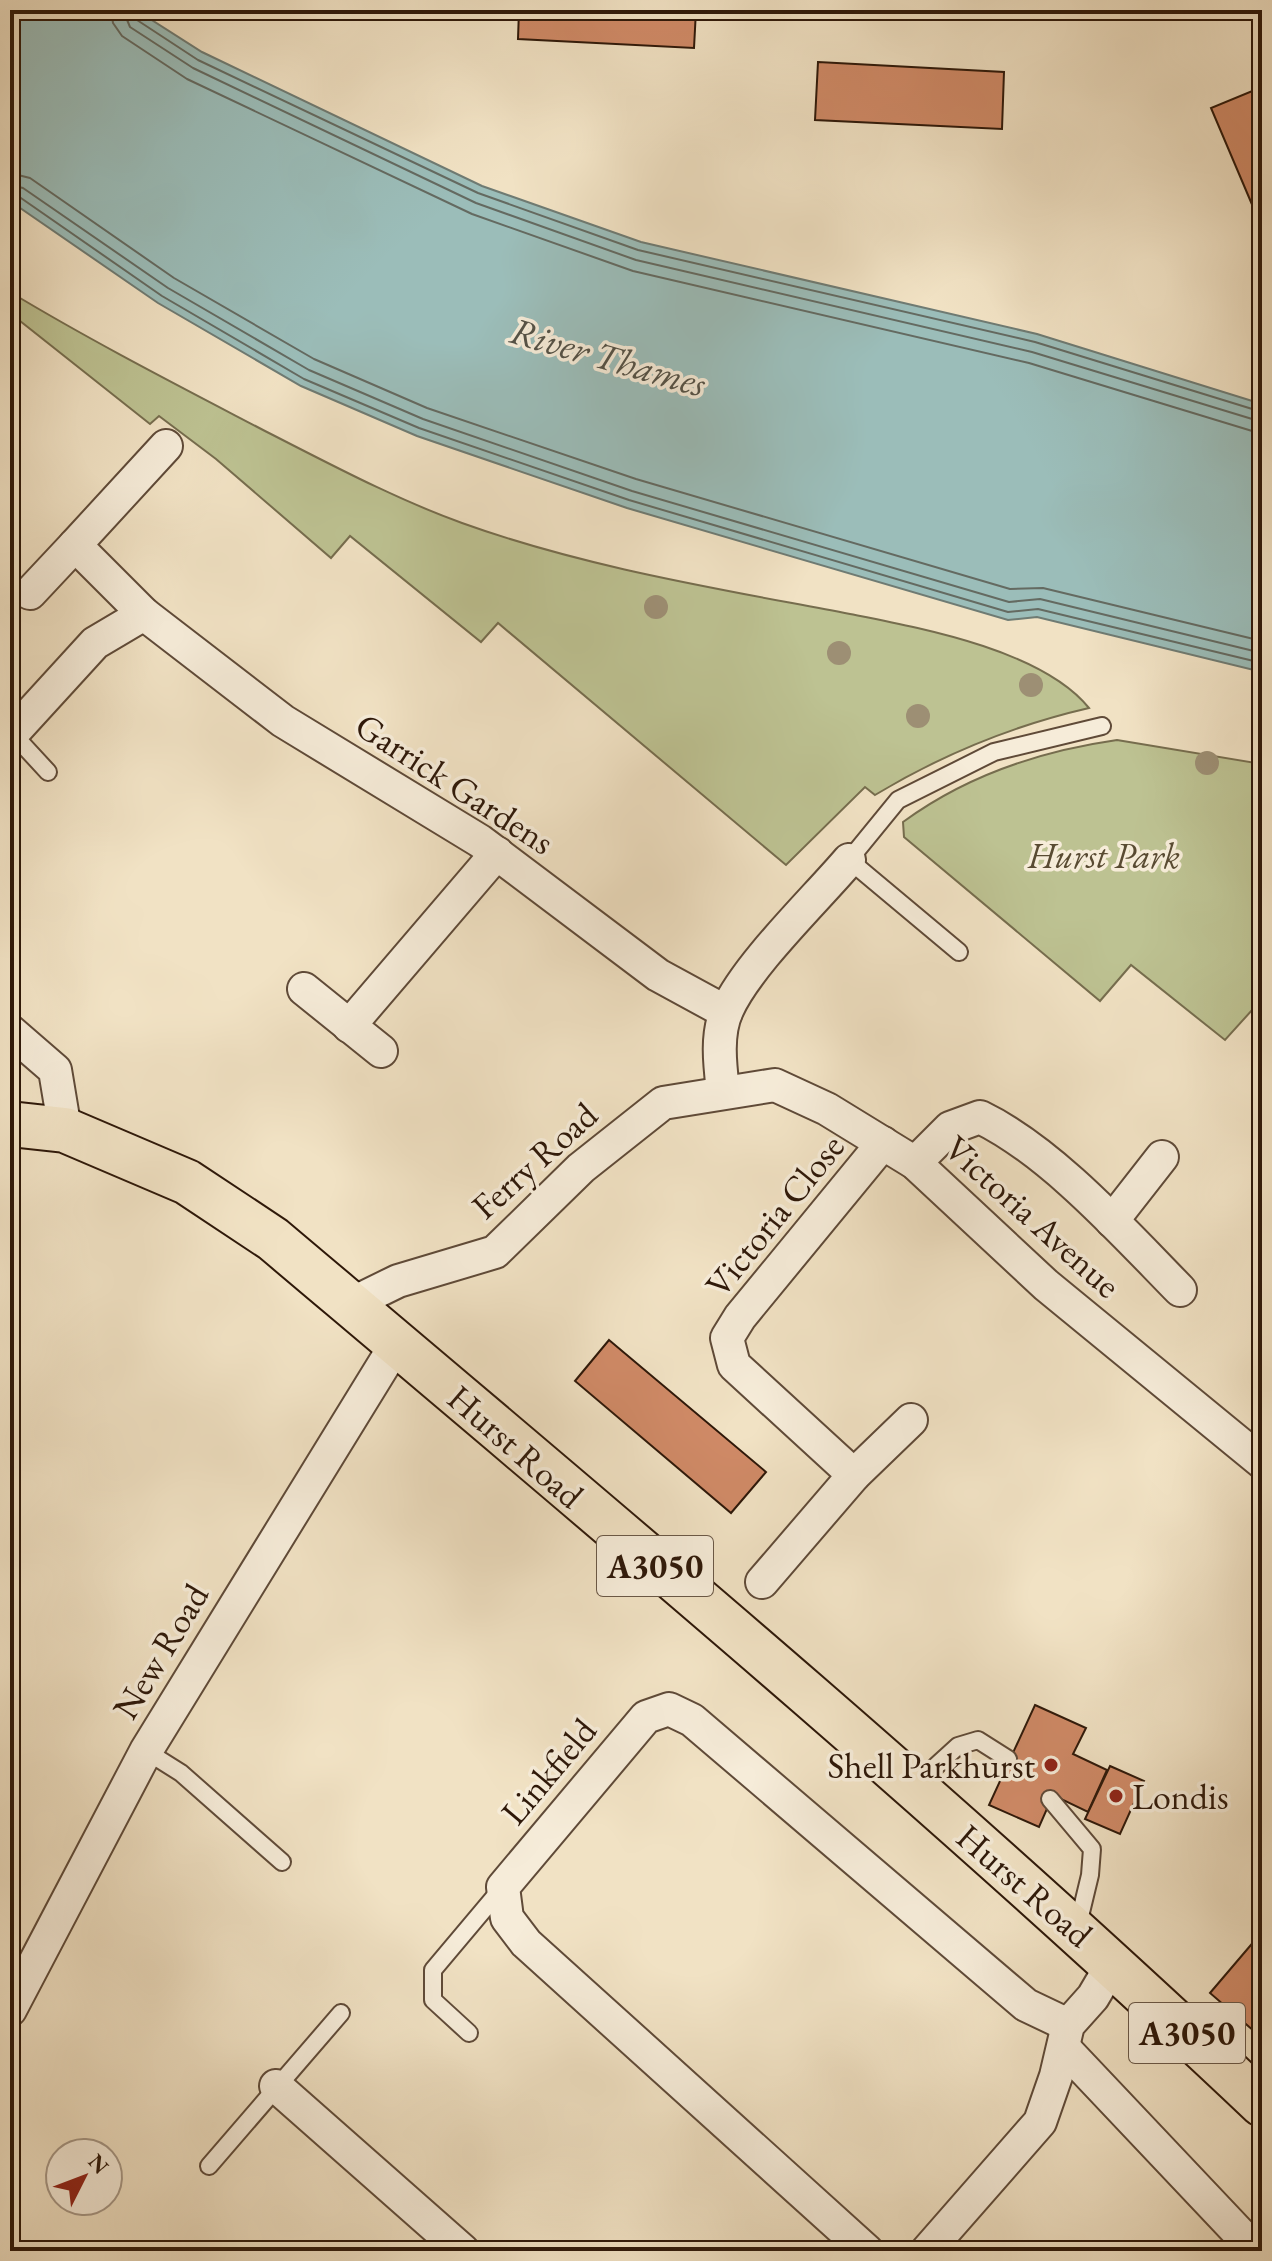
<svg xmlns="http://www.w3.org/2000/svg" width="1272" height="2261" font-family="'EB Garamond',serif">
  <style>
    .green { fill: #bdc292; stroke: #766d4e; stroke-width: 2 }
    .water { fill: #9bbdb9; stroke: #6f7b73; stroke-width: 2 }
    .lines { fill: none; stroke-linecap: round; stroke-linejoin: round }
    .shore { stroke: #646a61; stroke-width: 2 }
    .building { fill: #d08a67; stroke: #2e1809; stroke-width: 2 }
    .service-casing { stroke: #5f4a38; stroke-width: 20 }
    .minor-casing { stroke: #5f4a38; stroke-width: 36 }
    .primary-casing { stroke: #2e1809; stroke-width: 48 }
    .service { stroke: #f6ecd9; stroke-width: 16 }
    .minor { stroke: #f6ecd9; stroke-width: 32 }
    .primary { stroke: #f1e2c4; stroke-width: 44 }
    .tree { fill: #9d8f74 }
    .poi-dot { fill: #8f2418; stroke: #f6ecd9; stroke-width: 3 }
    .labels { text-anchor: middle; stroke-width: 7; stroke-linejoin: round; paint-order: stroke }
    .shield { fill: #f6ecd9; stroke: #6a5847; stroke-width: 2 }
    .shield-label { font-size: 34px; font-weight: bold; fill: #2e1809 }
    .street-label { font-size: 36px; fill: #2e1809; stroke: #f6ecd9 }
    .park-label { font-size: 36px; font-style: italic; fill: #594b32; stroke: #f6ecd9 }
    .poi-label { font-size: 36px; fill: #2e1809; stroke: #f6ecd9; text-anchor: end }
    .water-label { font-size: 38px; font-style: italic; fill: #545247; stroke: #f6ecd9 }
  </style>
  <rect width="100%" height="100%" fill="#f1e2c4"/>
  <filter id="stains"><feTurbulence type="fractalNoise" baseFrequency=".0025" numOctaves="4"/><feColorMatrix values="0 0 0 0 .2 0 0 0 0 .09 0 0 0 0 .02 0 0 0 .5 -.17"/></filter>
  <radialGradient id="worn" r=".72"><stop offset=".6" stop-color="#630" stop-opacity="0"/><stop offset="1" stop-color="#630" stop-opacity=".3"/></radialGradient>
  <!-- green -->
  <g class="green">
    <path d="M10,292C93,342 179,386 265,431C330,464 393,498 462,523C587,568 720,589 850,614C921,628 1042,650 1089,708C1011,726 943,754 875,795L865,787L786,865L498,623L481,642L350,536L331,558L216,459L159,416L150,424L10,313Z"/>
    <path d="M1117,740L1262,764V999L1225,1040L1131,965L1100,1001L904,837L903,822C967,775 1040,751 1117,740Z"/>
  </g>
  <!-- water -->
  <polygon class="water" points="10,10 136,10 202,52 482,186 641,242 1037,334 1262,404 1262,672 1037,617 1008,620 627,508 417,436 301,386 158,303 10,201"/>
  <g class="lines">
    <!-- shore -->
    <g class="shore">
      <polyline points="111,10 113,23 122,36 187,79 472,214 633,271 1029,363 1262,434"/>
      <polyline points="123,10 130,27 193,68 476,203 636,260 1032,352 1262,422"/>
      <polyline points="133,10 137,20 198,60 478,193 638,250 1035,342 1262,412"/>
      <polyline points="10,173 30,178 174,278 314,359 427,408 636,479 1010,589 1043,588 1262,641"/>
      <polyline points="10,185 23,188 168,288 309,370 423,419 632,491 1009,602 1040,599 1262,653"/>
      <polyline points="10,195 18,196 162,296 304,379 419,428 629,500 1008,612 1038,609 1262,663"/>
    </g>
  </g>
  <!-- building -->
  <g class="building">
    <polygon points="519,10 696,10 694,48 518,39"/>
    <polygon points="818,62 1004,72 1002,129 815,120"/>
    <polygon points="1262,87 1262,228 1211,108"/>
    <polygon points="609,1340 766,1472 731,1513 575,1381"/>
    <polygon points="1035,1705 1086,1728 1073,1754 1107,1770 1088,1812 1053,1795 1039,1827 989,1805"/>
    <polygon points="1110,1766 1144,1781 1120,1834 1085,1819"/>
    <polygon points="1256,1939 1262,1944 1262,2038 1210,1993"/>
  </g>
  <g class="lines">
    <defs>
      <g id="service">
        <polyline points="12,733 48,772"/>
        <polyline points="959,952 849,860 898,800 994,752 1102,726"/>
        <polyline points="146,1751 181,1773 282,1862"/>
        <polyline points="914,1786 958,1746 978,1740 1008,1759"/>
        <polyline points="1050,1799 1092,1849 1090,1875 1077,1929"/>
        <polyline points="469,2033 433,2000 433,1970 502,1888"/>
        <polyline points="209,2166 341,2013"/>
      </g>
      <g id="minor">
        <polyline points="166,446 75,545 144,614 283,721 480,841 658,975 726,1012"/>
        <polyline points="30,593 75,545"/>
        <polyline points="10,736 95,643 144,614"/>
        <polyline points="304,989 381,1051"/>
        <polyline points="349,1026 497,853"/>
        <polyline points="10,1031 55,1070 65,1130"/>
        <path d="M723,1091C720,1065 716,1034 727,1010C747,965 815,900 849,860"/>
        <path d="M915,1163L950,1128L980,1117C1052,1152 1124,1233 1180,1290"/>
        <polyline points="1112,1221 1162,1157"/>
        <polyline points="351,1304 398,1281 495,1252 581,1168 663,1103 775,1085 827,1109 915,1163 1046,1285 1262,1462"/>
        <polyline points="854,1475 734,1365 727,1338 740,1317 883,1143"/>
        <polyline points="762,1582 854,1475 911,1420"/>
        <polyline points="10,2010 146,1751 397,1343"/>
        <polyline points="1064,2048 1256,2251"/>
        <polyline points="276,2086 463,2251"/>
        <polyline points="867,2251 526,1943 507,1918 503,1887 646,1717 669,1709 692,1720 1026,2005 1068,2025"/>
        <polyline points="927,2251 1040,2122 1056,2076 1068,2025 1093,1997 1113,1963"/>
      </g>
      <path id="primary" d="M10,1124L65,1130L187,1182L273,1239C607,1521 944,1803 1262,2104"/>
    </defs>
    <!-- service casing -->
    <use href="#service" class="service-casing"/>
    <!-- minor casing -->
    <use href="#minor" class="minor-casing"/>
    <!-- primary casing -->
    <use href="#primary" class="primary-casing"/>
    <!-- service -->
    <use href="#service" class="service"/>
    <!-- minor -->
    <use href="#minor" class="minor"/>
    <!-- primary -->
    <use href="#primary" class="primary"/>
  </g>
  <!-- trees -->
  <g class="tree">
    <circle cx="656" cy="607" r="12"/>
    <circle cx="839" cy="653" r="12"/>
    <circle cx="1031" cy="685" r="12"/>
    <circle cx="918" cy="716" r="12"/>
    <circle cx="1207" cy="763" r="12"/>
  </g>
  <!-- markers -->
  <g class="poi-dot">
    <circle cx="1051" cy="1765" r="8"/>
    <circle cx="1116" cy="1796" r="8"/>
  </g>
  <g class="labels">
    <!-- shield labels -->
    <g class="shield">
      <rect x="597" y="1536" width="116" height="60" rx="6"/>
      <rect x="1129" y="2003" width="116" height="60" rx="6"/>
    </g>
    <g class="shield-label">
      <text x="655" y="1578">A3050</text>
      <text x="1187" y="2045">A3050</text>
    </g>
    <!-- street labels -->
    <g class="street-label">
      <text transform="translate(455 783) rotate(33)" y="13">Garrick Gardens</text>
      <text transform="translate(534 1160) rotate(-42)" y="13">Ferry Road</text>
      <text transform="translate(774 1215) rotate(-51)" y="13">Victoria Close</text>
      <text transform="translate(1033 1216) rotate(42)" y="13">Victoria Avenue</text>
      <text transform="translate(516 1446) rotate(41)" y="13">Hurst Road</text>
      <text transform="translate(160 1651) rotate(-59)" y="13">New Road</text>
      <text transform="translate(548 1771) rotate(-50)" y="13">Linkfield</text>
      <text transform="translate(1025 1885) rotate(41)" y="13">Hurst Road</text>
    </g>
    <!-- park labels -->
    <g class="park-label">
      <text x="1104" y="868">Hurst Park</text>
    </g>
    <!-- poi labels -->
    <g class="poi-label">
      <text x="1035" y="1778">Shell Parkhurst</text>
      <text x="1132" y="1809" text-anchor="start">Londis</text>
    </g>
    <!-- water labels -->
    <g class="water-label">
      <text transform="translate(608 357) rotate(16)" y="13">River Thames</text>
    </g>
  </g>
  <!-- margin -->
  <rect width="1272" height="2261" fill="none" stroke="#f1e2c4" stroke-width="40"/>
  <rect x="12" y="12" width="1248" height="2237" fill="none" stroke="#2e1809" stroke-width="4"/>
  <rect x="20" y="20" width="1232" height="2221" fill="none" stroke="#2e1809" stroke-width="2"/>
  <!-- north arrow -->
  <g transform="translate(84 2177) rotate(48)"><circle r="38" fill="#f6ecd9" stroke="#a69786" stroke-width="2"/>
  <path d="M0-6L14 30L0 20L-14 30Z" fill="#8f2418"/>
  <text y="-12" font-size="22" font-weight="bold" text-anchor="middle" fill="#2e1809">N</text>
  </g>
  <rect width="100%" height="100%" filter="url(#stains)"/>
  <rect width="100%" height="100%" fill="url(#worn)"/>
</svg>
